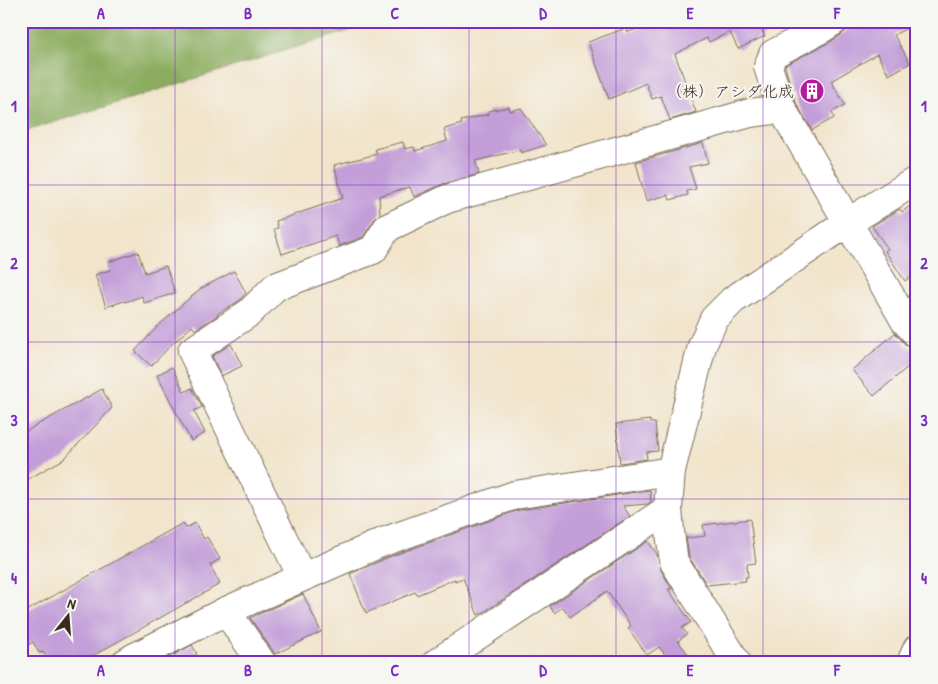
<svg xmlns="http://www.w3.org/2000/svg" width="938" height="684" font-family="'Patrick Hand','Klee One',sans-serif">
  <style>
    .forest { fill: #8cad61; stroke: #646c40 }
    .building { fill: #c39ed8 }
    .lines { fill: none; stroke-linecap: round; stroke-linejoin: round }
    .minor-casing { stroke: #7b6b5a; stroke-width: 30 }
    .path { stroke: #7b6b5a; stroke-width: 3; stroke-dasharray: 1 4; stroke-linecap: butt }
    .minor { stroke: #fff; stroke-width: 28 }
    .grid { fill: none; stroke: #7b2cbf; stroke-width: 1; stroke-opacity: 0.55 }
    .labels { text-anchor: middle; stroke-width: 4; stroke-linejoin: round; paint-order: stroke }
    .poi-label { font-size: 16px; fill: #3b2a1e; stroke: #f6f6f2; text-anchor: end }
    .neatline { fill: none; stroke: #7b2cbf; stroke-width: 2 }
    .grid-label { font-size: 16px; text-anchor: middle; font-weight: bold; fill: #7b2cbf }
  </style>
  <rect width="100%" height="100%" fill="#f6f6f2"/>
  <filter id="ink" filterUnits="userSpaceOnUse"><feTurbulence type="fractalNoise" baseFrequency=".02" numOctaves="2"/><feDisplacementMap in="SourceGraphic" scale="10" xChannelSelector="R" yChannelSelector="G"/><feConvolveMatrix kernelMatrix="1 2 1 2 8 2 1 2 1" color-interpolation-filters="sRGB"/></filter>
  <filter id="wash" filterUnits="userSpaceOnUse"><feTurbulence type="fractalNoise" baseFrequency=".0096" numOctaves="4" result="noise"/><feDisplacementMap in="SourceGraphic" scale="20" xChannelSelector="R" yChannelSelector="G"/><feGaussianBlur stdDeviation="1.12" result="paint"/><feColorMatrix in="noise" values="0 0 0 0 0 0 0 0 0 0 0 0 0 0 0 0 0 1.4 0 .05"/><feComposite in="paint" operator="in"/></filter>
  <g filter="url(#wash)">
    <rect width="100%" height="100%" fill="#f1e4ca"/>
    <!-- forest -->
    <polygon class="forest" points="21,21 370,21 361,27 29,130 21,130"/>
    <g id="blocks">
      <!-- building -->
      <g class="building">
        <polygon points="660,21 759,21 765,36 738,49 730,32 709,42 707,38 675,54 696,112 670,120 661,96 652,99 646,83 609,99 588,42 626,28 628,32"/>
        <polygon points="850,21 917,21 917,23 894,35 910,63 889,75 877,54 831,81 845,105 832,112 834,118 812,130 796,103 785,67 785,65 830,42 842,34 848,29"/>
        <polygon points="509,107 510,111 521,108 546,145 521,153 520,150 475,161 479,174 443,184 414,197 410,187 379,196 380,214 374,220 363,237 339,246 336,236 282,254 274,229 278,228 276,221 343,198 334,165 377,154 375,149 403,142 405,149 414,147 415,151 447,141 444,129 462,124 461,121 489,114 488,111"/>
        <polygon points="703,143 708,163 689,167 696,189 687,191 688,195 670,200 668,195 646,201 636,162"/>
        <polygon points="917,201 917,273 905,281 885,251 888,249 872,226 900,209 902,212"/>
        <polygon points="138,252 145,273 166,266 175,293 144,303 142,296 125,302 124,301 106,307 95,275 110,270 108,262"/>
        <polygon points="234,271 246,293 239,301 217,314 218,315 195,330 192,326 173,343 151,366 135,351 158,326 200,289"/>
        <polygon points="895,333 906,345 912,349 917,354 917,359 874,396 852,370"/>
        <polygon points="231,344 242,366 221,376 212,356"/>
        <polygon points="172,367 184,392 192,388 202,407 194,411 205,433 191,441 157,375"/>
        <polygon points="102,389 112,408 64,459 21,483 21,434"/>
        <polygon points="650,420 650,423 655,423 658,451 646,452 647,459 620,463 616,424"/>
        <polygon points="650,490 651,502 648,504 623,506 630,516 484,612 478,615 463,578 455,581 455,579 417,595 415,592 366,613 350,574 389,557 519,510"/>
        <polygon points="750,519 756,563 747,564 748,577 745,577 746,581 707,585 689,557 686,538 705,536 703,525"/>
        <polygon points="183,523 186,528 195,523 204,539 207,537 220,559 210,565 220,584 80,663 57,663 53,656 47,659 43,652 39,653 33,642 21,649 21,614"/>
        <polygon points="648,541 657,554 661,570 672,589 668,589 691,622 682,628 687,634 678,641 695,663 672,663 659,647 647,655 628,628 631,626 607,591 570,617 563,607 554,613 550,606"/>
        <polygon points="303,594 321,632 275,654 250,618"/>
        <polygon points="192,645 197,654 181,663 158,663"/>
      </g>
    </g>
  </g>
  <g filter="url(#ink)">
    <use href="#blocks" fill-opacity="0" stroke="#7b6b5a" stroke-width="1"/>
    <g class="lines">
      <defs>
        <g id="minor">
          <polyline points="834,21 823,28 773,54 768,67 782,109 905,321 917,334"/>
          <polyline points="302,577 192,351 249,313 275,287 373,250 387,228 447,199 750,113 782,109"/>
          <polyline points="226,611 262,663"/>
          <polyline points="125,663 133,658 226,611 383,542 515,495 671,471"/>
          <polyline points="436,663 668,509"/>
          <polyline points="737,663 674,562 671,541 668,509 671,471 702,346 714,319 733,300 847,223 917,180"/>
          <polyline points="911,663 917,649"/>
        </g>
      </defs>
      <!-- minor casing -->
      <use href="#minor" class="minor-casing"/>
      <!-- path -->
      <polyline class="path" points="766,21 768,30"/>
      <!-- minor -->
      <use href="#minor" class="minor"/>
    </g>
  </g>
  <!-- grid -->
  <path class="grid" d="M175,21V663M322,21V663M469,21V663M616,21V663M763,21V663M21,185H917M21,342H917M21,499H917"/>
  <!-- icons -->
  <defs>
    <symbol id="building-disc" viewBox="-11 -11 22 22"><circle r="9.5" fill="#b5179e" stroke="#f6f6f2"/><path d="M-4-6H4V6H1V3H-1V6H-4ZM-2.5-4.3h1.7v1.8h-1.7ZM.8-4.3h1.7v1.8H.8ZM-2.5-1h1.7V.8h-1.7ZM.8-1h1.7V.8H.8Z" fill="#fff"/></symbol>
  </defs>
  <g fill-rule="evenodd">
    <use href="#building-disc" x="798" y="77" width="28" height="28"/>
  </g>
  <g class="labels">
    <!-- poi labels -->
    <g class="poi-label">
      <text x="794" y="97">（株）アシダ化成</text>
    </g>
  </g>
  <!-- margin -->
  <rect width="938" height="684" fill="none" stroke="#f6f6f2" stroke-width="55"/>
  <!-- north arrow -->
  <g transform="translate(68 616) rotate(17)" stroke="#f6f6f2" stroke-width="4" paint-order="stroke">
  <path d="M0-4L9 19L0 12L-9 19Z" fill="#3b2a1e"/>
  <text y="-8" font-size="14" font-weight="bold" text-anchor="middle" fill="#3b2a1e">N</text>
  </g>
  <rect x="28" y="28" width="882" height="628" class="neatline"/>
  <g class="grid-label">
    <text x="101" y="19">A</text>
    <text x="248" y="19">B</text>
    <text x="395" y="19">C</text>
    <text x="543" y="19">D</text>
    <text x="690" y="19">E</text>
    <text x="837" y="19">F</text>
    <text x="14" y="112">1</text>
    <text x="924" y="112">1</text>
    <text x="14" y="269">2</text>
    <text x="924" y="269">2</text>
    <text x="14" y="426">3</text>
    <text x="924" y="426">3</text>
    <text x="14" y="584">4</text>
    <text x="924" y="584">4</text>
    <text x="101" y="676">A</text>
    <text x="248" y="676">B</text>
    <text x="395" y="676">C</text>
    <text x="543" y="676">D</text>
    <text x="690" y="676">E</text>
    <text x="837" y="676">F</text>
  </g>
</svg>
